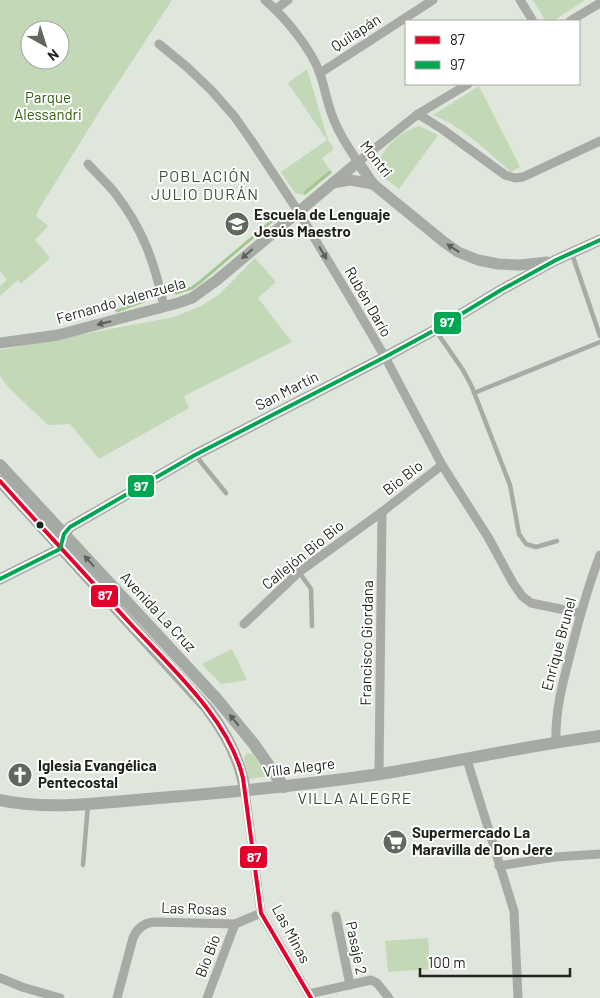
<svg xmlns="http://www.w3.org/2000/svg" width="600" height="998" font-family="Barlow,sans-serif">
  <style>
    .green { fill: #c3d8b7; fill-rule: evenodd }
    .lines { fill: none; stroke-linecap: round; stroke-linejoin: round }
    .stream { stroke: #a4c790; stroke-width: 3 }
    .service { stroke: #a8aaa6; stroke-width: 4.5 }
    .minor { stroke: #a8aaa6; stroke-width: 9 }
    .tertiary { stroke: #a8aaa6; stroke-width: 11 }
    .secondary { stroke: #a6aaa5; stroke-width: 12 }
    .bus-1-casing { stroke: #fff; stroke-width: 8 }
    .bus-2-casing { stroke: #fff; stroke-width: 8 }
    .bus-1 { stroke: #e4002b; stroke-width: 4 }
    .bus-2 { stroke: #00a651; stroke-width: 4 }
    .oneway { fill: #5c605a }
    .oneway2 { fill: #5b6059 }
    .bus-dot { fill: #1e231b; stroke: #fff; stroke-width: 2 }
    .labels { text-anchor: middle; stroke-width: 4; stroke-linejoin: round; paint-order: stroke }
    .street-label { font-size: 15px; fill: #1e231b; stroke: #fff }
    .park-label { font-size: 15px; fill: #356012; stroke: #fff }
    .poi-label { font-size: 15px; font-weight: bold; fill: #1e231b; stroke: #fff; text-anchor: start }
    .neighbourhood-label { font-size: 16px; letter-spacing: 1px; fill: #424d3c; stroke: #fff }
    .line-badge { stroke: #fff; stroke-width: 2 }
    .badge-label { font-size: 14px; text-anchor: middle; font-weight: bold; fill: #fff }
  </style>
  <rect width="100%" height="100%" fill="#dfe6dc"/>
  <!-- green -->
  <g class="green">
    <path d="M0,0H172L104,104L39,209L36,216L48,226L35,240L50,258L21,284L18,280L0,296V286L7,280L0,271ZM30,30H60V60H30Z"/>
    <polygon points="533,0 585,0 553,21 546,21"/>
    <polygon points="307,69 328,140 334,149 322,158 332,173 304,195 295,193 281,172 327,140 288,83"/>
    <path d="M479,86L520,167L511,172C487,151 463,127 433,115Z"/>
    <path d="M419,126L438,135L399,189L379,174L376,164C388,145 396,134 419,126Z"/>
    <polygon points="255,258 276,282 258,298 292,342 184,396 189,408 99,459 70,424 48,425 9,388 0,376 0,350 174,317 201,306 220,294"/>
    <polygon points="232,649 247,680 221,684 202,664"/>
    <polygon points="247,753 253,754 268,776 249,779 244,757"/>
    <polygon points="428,938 430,969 388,972 385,941"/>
  </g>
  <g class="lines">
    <!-- stream -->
    <g class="stream">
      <polyline points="305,193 330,172"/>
      <polyline points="176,293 192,288 200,282 273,220"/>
      <polyline points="117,311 144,301"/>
    </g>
    <!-- service -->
    <g class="service">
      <polyline points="572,254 600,336"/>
      <polyline points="436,331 463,370 472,387 510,485 519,534 526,544 536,547 557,541"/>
      <polyline points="474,393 600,342"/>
      <polyline points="196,456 226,493"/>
      <polyline points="299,572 311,589 312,626"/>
      <polyline points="83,865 88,804"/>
    </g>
    <!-- minor -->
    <g class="minor">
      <path d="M265,0C285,17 312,50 320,74C325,88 327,102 332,115C338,132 348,147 358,162L418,114L468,84"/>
      <polyline points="520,0 533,21"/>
      <polyline points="276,9 288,0"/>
      <polyline points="570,21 600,3"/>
      <polyline points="159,44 187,67 212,91 234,116 251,140 298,211 348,294 385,357 442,465 488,537 513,583 522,596 531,603 580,613"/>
      <polyline points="320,73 433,0"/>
      <polyline points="418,114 442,129 505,175 515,178 523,177 600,141"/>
      <path d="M88,164C97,174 107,183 115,193C143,229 154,261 164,306"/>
      <polyline points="244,624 299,572 382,512 442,465"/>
      <path d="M556,742C555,710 563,682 571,651C579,619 588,586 600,555"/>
      <polyline points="467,760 514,911 518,998"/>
      <polyline points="379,774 382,512"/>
      <polyline points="245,791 261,913 311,998"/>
      <polyline points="499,866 555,857 600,854"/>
      <polyline points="336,916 350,985"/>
      <polyline points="0,978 22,987 60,998"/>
      <polyline points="309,994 371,980 377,983 389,998"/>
      <path d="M117,998L133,938C137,928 144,923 154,922L235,924L261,913"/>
      <polyline points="207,998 235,924"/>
    </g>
    <!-- tertiary -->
    <g class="tertiary">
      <polyline points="333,183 350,180 373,184"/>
      <polyline points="0,343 58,335 178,303 192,298 217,280 358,162 373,184 444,242 458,252 478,260 498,264 520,265 547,262"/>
      <polyline points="0,579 60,549 64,534 70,527 195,455 385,357 435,330 501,290 556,260 600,240"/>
    </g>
    <!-- secondary -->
    <g class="secondary">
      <polyline points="0,465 216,698 253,743 284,787"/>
      <path d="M0,481L207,708C226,733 241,760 245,791"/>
      <path d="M0,800C50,811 108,802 158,798C233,792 306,785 380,774C454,762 526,746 600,736"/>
    </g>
    <defs>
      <path id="bus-1" d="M0,481C42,528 85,574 128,621C168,665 229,718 243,778L261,913L311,998"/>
      <polyline id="bus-2" points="0,579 60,549 64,534 70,527 195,455 385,357 435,330 501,290 556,260 600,240"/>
    </defs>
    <!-- bus-1 casing -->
    <use href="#bus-1" class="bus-1-casing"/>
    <!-- bus-2 casing -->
    <use href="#bus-2" class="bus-2-casing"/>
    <!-- bus-1 -->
    <use href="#bus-1" class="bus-1"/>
    <!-- bus-2 -->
    <use href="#bus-2" class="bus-2"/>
  </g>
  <!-- one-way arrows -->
  <defs><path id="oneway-solid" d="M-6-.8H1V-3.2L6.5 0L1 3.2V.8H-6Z" transform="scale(1.25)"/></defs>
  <g class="oneway">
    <use href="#oneway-solid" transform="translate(453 248) rotate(-147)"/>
    <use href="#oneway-solid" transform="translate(323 253) rotate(59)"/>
    <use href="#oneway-solid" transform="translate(247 254) rotate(139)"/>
    <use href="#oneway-solid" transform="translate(104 323) rotate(166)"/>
  </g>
  <g class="oneway2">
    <use href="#oneway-solid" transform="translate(89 561) rotate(-132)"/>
    <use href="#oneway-solid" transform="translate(234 720) rotate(-130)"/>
  </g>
  <!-- icons -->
  <defs>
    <symbol id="school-disc" viewBox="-11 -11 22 22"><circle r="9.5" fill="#62675f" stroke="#fff"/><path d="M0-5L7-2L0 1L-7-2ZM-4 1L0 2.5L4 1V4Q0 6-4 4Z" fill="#fff"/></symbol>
    <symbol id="church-disc" viewBox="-11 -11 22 22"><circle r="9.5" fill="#62675f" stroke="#fff"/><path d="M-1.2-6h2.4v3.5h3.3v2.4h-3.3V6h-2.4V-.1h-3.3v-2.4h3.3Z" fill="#fff"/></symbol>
    <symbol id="supermarket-disc" viewBox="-11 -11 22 22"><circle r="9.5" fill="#62675f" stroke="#fff"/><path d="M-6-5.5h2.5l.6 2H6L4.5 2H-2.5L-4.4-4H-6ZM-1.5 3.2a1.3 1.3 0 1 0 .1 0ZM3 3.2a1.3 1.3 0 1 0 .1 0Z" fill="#fff"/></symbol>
  </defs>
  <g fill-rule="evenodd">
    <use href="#school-disc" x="223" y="210" width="28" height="28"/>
    <use href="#church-disc" x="6" y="761" width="28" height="28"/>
    <use href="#supermarket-disc" x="381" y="828" width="28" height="28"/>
  </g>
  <!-- markers -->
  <circle class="bus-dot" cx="40" cy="525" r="4.5"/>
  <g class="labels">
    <!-- street labels -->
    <g class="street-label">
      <text transform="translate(356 33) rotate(-33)" y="5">Quilapán</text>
      <text transform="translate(376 159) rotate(52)" y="5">Montri</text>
      <text transform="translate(121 301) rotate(-16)" y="5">Fernando Valenzuela</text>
      <text transform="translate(368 302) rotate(60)" y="5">Rubén Darío</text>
      <text transform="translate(287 391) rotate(-27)" y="5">San Martín</text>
      <text transform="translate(403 478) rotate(-38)" y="5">Bio Bio</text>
      <text transform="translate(303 555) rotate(-39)" y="5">Callejón Bio Bio</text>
      <text transform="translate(158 612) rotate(47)" y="5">Avenida La Cruz</text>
      <text transform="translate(367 643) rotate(-89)" y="5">Francisco Giordana</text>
      <text transform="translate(559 644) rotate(-75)" y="5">Enrique Brunel</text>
      <text transform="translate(299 768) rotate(-7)" y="5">Villa Alegre</text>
      <text transform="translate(194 909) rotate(2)" y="5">Las Rosas</text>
      <text transform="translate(291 934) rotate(62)" y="5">Las Minas</text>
      <text transform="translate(356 948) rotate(78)" y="5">Pasaje 2</text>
      <text transform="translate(208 956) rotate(-69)" y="5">Bío Bío</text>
    </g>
    <!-- park labels -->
    <g class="park-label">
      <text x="48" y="103">Parque<tspan x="48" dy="17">Alessandri</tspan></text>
    </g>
    <!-- poi labels -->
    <g class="poi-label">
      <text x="254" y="220">Escuela de Lenguaje<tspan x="254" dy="17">Jesús Maestro</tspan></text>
      <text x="38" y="771">Iglesia Evangélica<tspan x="38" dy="17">Pentecostal</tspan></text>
      <text x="412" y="838">Supermercado La<tspan x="412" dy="17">Maravilla de Don Jere</tspan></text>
    </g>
    <!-- neighbourhood labels -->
    <g class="neighbourhood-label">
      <text x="205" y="182">POBLACIÓN<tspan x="205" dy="18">JULIO DURÁN</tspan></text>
      <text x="355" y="804">VILLA ALEGRE</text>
    </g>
  </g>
  <g class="line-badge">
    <rect x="433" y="311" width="29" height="24" rx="5" fill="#00a651"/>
    <rect x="127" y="474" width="28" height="24" rx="5" fill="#00a651"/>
    <rect x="90" y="584" width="29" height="24" rx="5" fill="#e4002b"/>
    <rect x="239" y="845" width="29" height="24" rx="5" fill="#e4002b"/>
  </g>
  <g class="badge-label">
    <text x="447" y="327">97</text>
    <text x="141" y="491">97</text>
    <text x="105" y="600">87</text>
    <text x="254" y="862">87</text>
  </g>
  <!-- legend -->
  <rect x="405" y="20" width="175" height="65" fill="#ffffff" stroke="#a5a7a4"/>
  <rect x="415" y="36" width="25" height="8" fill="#e4002b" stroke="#a5a7a4"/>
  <text x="450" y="45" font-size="15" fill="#1e231b">87</text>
  <rect x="415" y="61" width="25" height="8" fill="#00a651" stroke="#a5a7a4"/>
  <text x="450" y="70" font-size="15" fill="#1e231b">97</text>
  <!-- north arrow -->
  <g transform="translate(45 45) rotate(141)"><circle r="24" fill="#ffffff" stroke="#a5a7a4"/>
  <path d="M0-4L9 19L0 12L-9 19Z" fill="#62675f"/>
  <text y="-8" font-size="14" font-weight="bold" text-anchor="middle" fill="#1e231b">N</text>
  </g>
  <!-- scale -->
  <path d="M420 968v8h150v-8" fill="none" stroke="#1e231b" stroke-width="2.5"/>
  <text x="428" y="968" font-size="15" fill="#1e231b" stroke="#ffffff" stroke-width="4" paint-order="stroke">100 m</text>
</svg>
